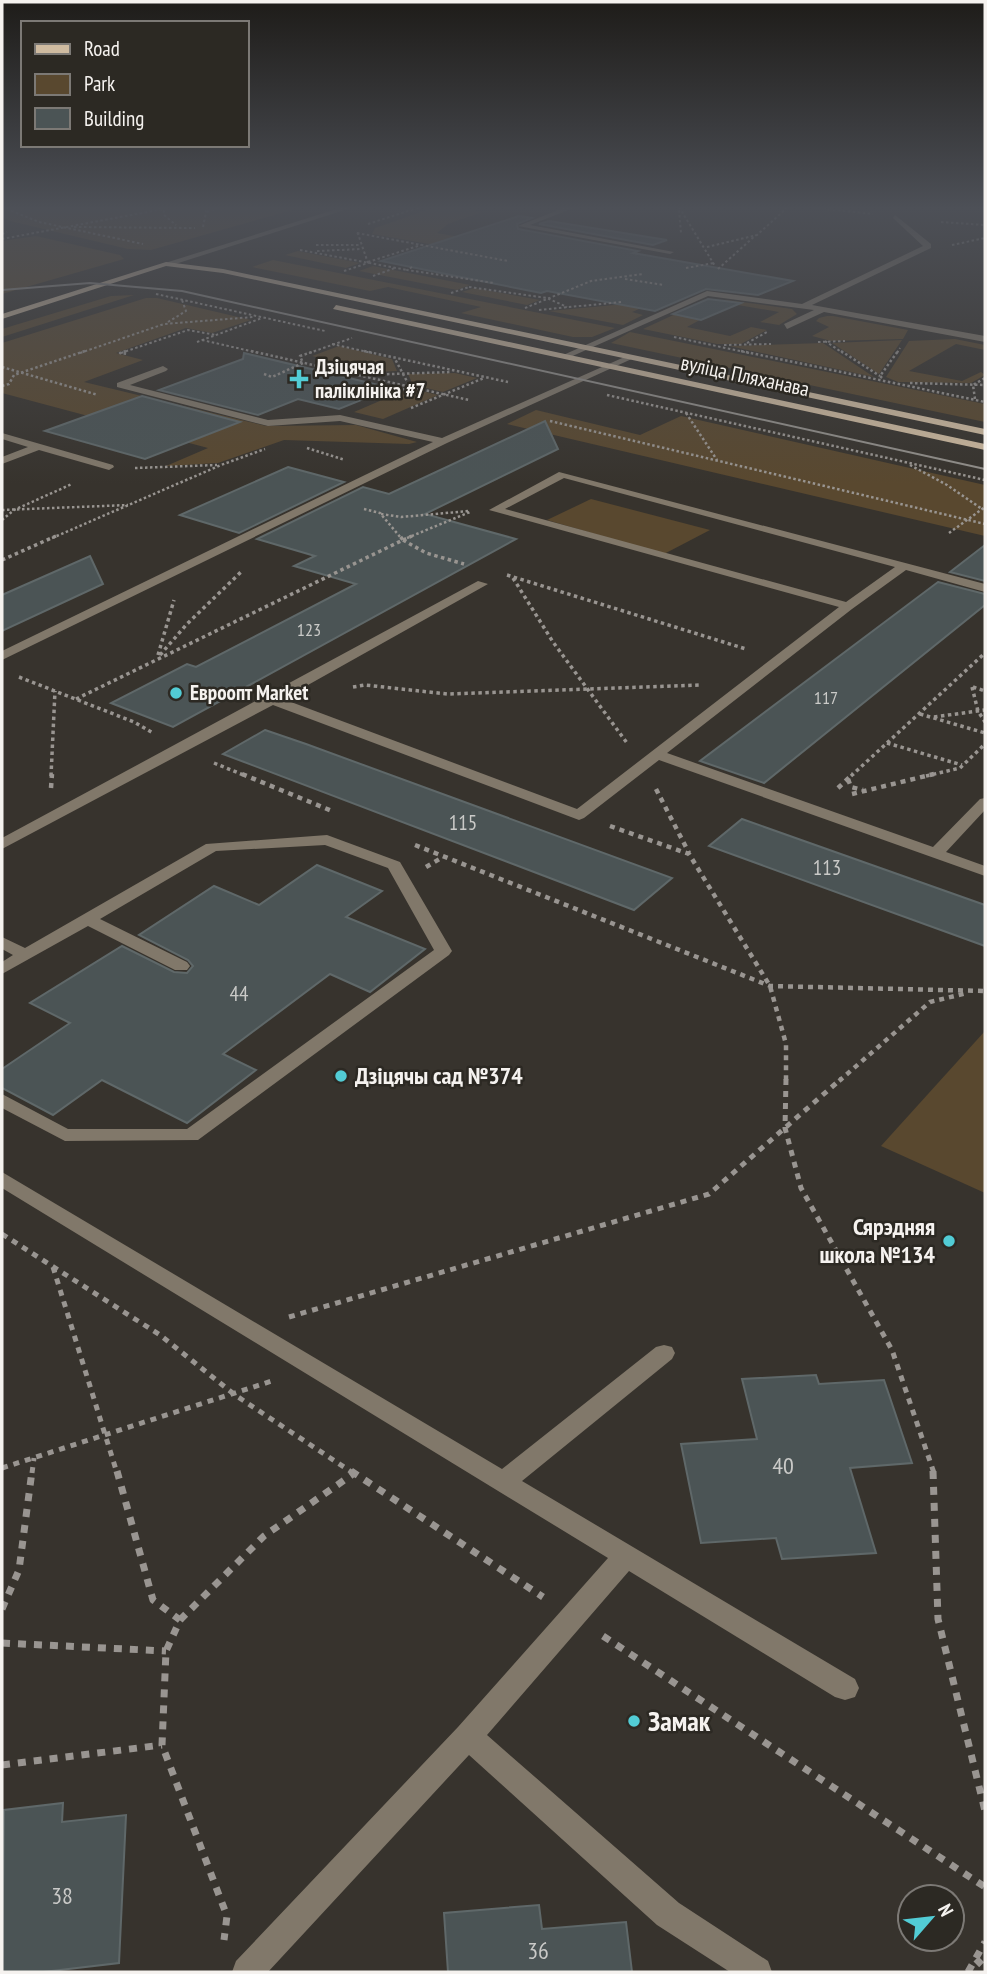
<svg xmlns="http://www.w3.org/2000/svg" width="987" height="1974" font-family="'PT Sans Narrow',sans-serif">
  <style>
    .green { fill: #59482f }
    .building { fill: #4b5455; stroke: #5f6869; stroke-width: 2 }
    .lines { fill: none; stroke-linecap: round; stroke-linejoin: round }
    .path-far5 { stroke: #999591; stroke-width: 2; stroke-dasharray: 2.5 2.5; stroke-linecap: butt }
    .path-far4 { stroke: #999591; stroke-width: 2.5; stroke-dasharray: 2.5 2.5; stroke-linecap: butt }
    .path-far3 { stroke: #999591; stroke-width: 3.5; stroke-dasharray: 3.5 3.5; stroke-linecap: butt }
    .path-far2 { stroke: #999591; stroke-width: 4.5; stroke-dasharray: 5 5; stroke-linecap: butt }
    .path-far1 { stroke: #999591; stroke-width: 5; stroke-dasharray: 6 6; stroke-linecap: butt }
    .path { stroke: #999591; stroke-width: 7; stroke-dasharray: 8 8; stroke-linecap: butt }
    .minor { fill: #81786a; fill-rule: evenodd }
    .major { fill: #cfbba0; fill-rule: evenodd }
    .tram { stroke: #928f8a; stroke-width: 2 }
    .poi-dot { fill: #52ccd5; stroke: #2c2923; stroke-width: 2.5 }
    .labels { text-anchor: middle; stroke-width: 5; stroke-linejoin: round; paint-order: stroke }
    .far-number-label { font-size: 18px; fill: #cacac8 }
    .far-poi-label { font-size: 21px; font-weight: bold; fill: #f5f2ef; stroke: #2c2923; text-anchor: start }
    .far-street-label { font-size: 21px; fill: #f5f2ef; stroke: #2c2923 }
    .number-label { font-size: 21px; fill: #cacac8 }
    .poi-label { font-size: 24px; font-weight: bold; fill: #f5f2ef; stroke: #2c2923; text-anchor: start }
    .near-number-label { font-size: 24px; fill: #cacac8 }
    .near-poi-label { font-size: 28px; font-weight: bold; fill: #f5f2ef; stroke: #2c2923; text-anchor: start }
  </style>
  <rect width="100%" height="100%" fill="#37332d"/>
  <!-- green -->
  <g class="green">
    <polygon points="2,207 303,207 151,250 128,249 10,221 2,217"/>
    <polygon points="435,207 473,207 469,209 482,212 448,224 437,233 641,269 612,276 372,234 375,228"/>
    <polygon points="36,236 120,255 124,259 2,294 2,241"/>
    <polygon points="298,251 360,263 346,268 285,255"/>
    <polygon points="273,260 615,328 592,337 573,337 461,313 481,307 388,287 370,291 252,267"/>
    <polygon points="373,266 470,285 457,290 359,271"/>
    <polygon points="474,288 540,300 527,305 462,292"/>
    <polygon points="134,295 2,337 2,329 111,296"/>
    <polygon points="146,298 157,298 251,320 212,333 186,328 116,353 143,360 84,382 266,426 356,425 417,442 409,444 284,440 218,463 166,466 208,448 2,393 2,343"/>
    <polygon points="727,300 792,309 797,314 779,325 760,322 779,312 714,301"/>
    <polygon points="658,301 632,312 643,315 623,325 549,311"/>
    <polygon points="682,311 707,316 687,327 730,336 751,327 767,330 741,344 717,344 643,329"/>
    <polygon points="827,316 833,316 908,330 903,339 831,341 812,336 829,327 816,321 819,318"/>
    <polygon points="630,332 985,404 985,422 611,343"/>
    <polygon points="955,339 985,345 985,350 956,344 909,371 962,381 981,372 985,375 971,383 898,382 886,377 909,341"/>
    <polygon points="902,340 879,374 832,343"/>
    <polygon points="823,343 874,377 729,346"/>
    <polygon points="339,346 392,359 397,371 357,373 315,363 325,359 312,356"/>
    <polygon points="455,373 477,378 443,392 413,385 408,374"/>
    <polygon points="410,388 438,395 383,419 354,412"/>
    <polygon points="536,410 640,435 681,416 985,485 985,536 507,424"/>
    <polygon points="591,499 710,530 664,554 547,520"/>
    <polygon points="985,1031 985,1193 881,1146"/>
  </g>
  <!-- building -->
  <g class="building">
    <polygon points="519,216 532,218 517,224 518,229 638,251 633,253 793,281 758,295 706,289 655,311 547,291 541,293 381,261"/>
    <polygon points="549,221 667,240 653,245 539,224"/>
    <polygon points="708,299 741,303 701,320 673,314"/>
    <polygon points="244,353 391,388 339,409 298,399 258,415 159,390 243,359"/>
    <polygon points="142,396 240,422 145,459 45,431"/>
    <polygon points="545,421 558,449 425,514 516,539 173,727 111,703 187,664 196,667 356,584 294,566 315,556 257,539 363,487 389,494"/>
    <polygon points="288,467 344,482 239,533 180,515"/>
    <polygon points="985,545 985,581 950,572"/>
    <polygon points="90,556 103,584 2,631 2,595"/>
    <polygon points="938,582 985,594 985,605 764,783 700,761"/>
    <polygon points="265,730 306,744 672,878 634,910 223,754"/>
    <polygon points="742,819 985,905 985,946 709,846"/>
    <polygon points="317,865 382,891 346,917 425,949 370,992 330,974 223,1054 256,1070 187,1123 102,1080 53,1115 2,1088 2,1069 70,1023 30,1003 122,946 174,972 187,973 193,966 188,960 139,935 214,886 259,905"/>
    <polygon points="816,1375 819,1384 884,1380 912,1463 850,1468 876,1553 782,1559 776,1538 701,1543 681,1444 757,1439 742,1379"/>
    <polygon points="63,1803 62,1822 126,1815 119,1963 43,1972 2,1972 4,1810"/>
    <polygon points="539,1905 542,1929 626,1922 632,1972 448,1972 444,1913"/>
  </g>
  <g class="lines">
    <!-- path-far5 -->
    <g class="path-far5">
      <polyline points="2,207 39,222 143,244"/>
      <polyline points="672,207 732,207"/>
      <polyline points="679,207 715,266"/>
      <polyline points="808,207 873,214"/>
      <polyline points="164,210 164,215 176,225"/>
      <polyline points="679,210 681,233"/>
      <polyline points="207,212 221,207"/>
      <polyline points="941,222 985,225"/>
      <polyline points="368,224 420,207"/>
      <polyline points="74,227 195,228"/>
      <polyline points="203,227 207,207"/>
      <polyline points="357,233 508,261"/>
      <polyline points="2,234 7,232"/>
      <polyline points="2,239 174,207"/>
      <polyline points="316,245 361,245"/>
      <polyline points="952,245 985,238"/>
      <polyline points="707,247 757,235 788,207"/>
      <polyline points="300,250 407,270"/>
      <polyline points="317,251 362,249"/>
      <polyline points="368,262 421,245"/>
      <polyline points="412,267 407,270 494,283"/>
      <polyline points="686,268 714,263"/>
      <polyline points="718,269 756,235"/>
      <polyline points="344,271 368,263 357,231"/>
      <polyline points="373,276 395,268"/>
      <polyline points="625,279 664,285"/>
      <polyline points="469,287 547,298 567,307"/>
      <polyline points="451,293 469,287"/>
      <polyline points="156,294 325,331"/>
      <polyline points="525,308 591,281 643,274"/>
      <polyline points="539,310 621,302"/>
      <polyline points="168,322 186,311 182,300"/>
      <polyline points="674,337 749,353"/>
      <polyline points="202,340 259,353"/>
      <polyline points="825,341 843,353"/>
      <polyline points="197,342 262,318"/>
      <polyline points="818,342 845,341"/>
      <polyline points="747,343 767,332"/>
      <polyline points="332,344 372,353"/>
      <polyline points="724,345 771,344"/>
      <polyline points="80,353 164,324 253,317"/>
      <polyline points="121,353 188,330 216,335"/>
      <polyline points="309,353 352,338"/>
      <polyline points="897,353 900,348"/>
    </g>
    <!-- path-far4 -->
    <g class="path-far4">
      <polyline points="126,351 120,353 128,354"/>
      <polyline points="251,351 469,400"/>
      <polyline points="364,351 508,382"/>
      <polyline points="741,351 985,402"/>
      <polyline points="841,351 880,376"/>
      <polyline points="2,367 98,395"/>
      <polyline points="264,374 272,377 303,363 300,356 315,351"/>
      <polyline points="362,375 451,372"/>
      <polyline points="882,378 880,376 898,351"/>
      <polyline points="910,383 985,385"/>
      <polyline points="2,386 9,384 14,375 85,351"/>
      <polyline points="607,395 985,480"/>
      <polyline points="380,399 410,387 395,359"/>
      <polyline points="975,399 973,385 985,378"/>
      <polyline points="411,408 484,378"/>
      <polyline points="686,413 717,460"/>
      <polyline points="550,421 985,524"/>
      <polyline points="307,448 345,460"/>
      <polyline points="910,465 947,485 982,509"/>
      <polyline points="135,468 217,465"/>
      <polyline points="364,509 380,513 401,538"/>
      <polyline points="2,510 128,505"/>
      <polyline points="381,514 401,517 469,511"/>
      <polyline points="2,520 14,510 72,484"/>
      <polyline points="949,533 985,507"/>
      <polyline points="52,538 221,465 265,449"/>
      <polyline points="407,538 470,512"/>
    </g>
    <!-- path-far3 -->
    <g class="path-far3">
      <polyline points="403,540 412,536"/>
      <polyline points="403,540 426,553 464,564"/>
      <polyline points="2,560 56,536"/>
      <polyline points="507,575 746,649"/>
      <polyline points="513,578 553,642 627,743"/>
      <polyline points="158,655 174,600"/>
      <polyline points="160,655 187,624 242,571"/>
      <polyline points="19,677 134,722 153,733"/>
      <polyline points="353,687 365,685 447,694 700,685"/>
      <polyline points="972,687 978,711 985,722"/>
      <polyline points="973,687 985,691"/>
      <polyline points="76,699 403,540 400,536"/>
      <polyline points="920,714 985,733"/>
      <polyline points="934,717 985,710"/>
      <polyline points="887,743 962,765"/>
      <polyline points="214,763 246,776"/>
      <polyline points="51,776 55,691"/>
      <polyline points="851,776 985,653"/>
      <polyline points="926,776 960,768 985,744"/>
    </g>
    <!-- path-far2 -->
    <g class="path-far2">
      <polyline points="242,774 332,811"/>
      <polyline points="848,779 851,787 863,790"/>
      <polyline points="51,788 52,774"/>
      <polyline points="838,788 853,774"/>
      <polyline points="656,789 689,853"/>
      <polyline points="852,794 934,774"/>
      <polyline points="610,826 689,854 770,986 786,1044 786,1081"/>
      <polyline points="415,845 770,986 985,991"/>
      <polyline points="426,867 443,857"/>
      <polyline points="839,1081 930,1002 967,993"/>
    </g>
    <!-- path-far1 -->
    <g class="path-far1">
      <polyline points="786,1079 785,1128 801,1188 892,1350 934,1473"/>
      <polyline points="2,1234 160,1335 235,1395 353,1473"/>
      <polyline points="53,1267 117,1473"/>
      <polyline points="289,1317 709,1194 841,1079"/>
      <polyline points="2,1468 275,1380"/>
      <polyline points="32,1473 34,1458"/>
    </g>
    <!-- path -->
    <g class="path">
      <polyline points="117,1471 153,1600 180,1620 166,1651 162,1745 227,1916 224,1940"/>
      <polyline points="351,1471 543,1597"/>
      <polyline points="933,1471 938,1619 985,1811"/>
      <polyline points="2,1609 19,1570 32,1471"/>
      <polyline points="180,1620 264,1536 353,1474"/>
      <polyline points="603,1636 985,1887"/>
      <polyline points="2,1643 166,1651"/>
      <polyline points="2,1765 162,1745"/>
      <polyline points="976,1959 985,1968"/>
      <polyline points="968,1972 985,1942"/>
    </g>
    <!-- minor -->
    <g class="minor">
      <polygon points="343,207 354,207 169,266 162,264"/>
      <polygon points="566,207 576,207 530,225 674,252 670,254 518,226"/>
      <polygon points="895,215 931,244 931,248 812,305 985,336 985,342 824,312 787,329 784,324 814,310 708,296 568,358 561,356 707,291 802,304 923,246 893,218"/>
      <polygon points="629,355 636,357 447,443 2,660 2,651 433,442 340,421 268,426 117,387 117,383 163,366 168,369 166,371 130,385 268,420 340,415 442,438"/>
      <polygon points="2,433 113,465 114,467 109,470 39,450 2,464 2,457 28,447 2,439"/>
      <path d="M559,472L985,584V592L906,570L852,609L667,753L933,847L980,799L985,798V810L946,852L985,866V876L659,760L584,818L579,820L273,705L2,849V838L478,581L488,584L283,699L577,809L839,607L489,510ZM564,478L895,567L846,602L505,509Z"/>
      <polygon points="327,835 400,862 452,951 449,955 198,1140 65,1141 2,1108 2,1094 68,1129 187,1129 434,950 388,868 325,845 216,851 100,919 187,962 190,966 187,970 175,970 88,926 2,974 2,962 13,955 2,949 2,937 25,948 206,844"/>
      <polygon points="2,1172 502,1469 656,1347 664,1345 672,1347 675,1353 672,1359 522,1481 855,1679 859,1688 855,1697 845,1700 835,1697 629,1571 487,1735 679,1903 768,1961 772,1972 730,1972 657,1925 469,1755 268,1972 232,1972 236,1961 458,1727 608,1558 2,1188"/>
    </g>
    <!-- major -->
    <g class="major">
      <polygon points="166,262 223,269 985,429 985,435 223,273 166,266 2,319 2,314"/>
      <polygon points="336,305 985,444 985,450 333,309"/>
    </g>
    <!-- tram -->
    <polyline class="tram" points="2,290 90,283 182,291 985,469"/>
  </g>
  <!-- sky -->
  <linearGradient id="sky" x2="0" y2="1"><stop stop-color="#1e1c19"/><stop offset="0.43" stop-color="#4d5057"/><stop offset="1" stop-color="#4d5057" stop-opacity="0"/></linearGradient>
  <rect width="987" height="484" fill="url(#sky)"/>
  <!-- markers -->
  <g class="poi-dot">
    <path d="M295.5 368.5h7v7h7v7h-7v7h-7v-7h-7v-7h7z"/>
    <circle cx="176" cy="693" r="7"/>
    <circle cx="341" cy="1076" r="7"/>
    <circle cx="949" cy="1241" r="7"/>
    <circle cx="634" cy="1721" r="7"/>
  </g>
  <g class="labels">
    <!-- far-number labels -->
    <g class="far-number-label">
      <text x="309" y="636">123</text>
      <text x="826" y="704">117</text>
    </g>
    <!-- far-poi labels -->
    <g class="far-poi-label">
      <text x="315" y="374">Дзіцячая<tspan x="315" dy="24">паліклініка #7</tspan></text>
      <text x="190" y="700">Евроопт Market</text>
    </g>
    <!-- far-street labels -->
    <g class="far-street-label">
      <text transform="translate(745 376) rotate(12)" y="7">вуліца Пляханава</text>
    </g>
    <!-- number labels -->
    <g class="number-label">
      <text x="463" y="830">115</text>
      <text x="827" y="875">113</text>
      <text x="239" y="1001">44</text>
    </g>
    <!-- poi labels -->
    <g class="poi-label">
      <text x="355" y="1084">Дзіцячы сад №374</text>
      <text x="935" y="1235" text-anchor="end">Сярэдняя<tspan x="935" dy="28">школа №134</tspan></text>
    </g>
    <!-- near-number labels -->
    <g class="near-number-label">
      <text x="783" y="1474">40</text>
      <text x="62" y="1904">38</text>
      <text x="538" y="1959">36</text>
    </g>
    <!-- near-poi labels -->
    <g class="near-poi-label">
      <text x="648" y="1731">Замак</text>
    </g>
  </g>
  <!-- border -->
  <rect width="987" height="1974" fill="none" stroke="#f5f2ef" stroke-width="7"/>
  <!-- legend -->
  <rect x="21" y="21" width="228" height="126" fill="#2c2923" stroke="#7c7975" stroke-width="2"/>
  <rect x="35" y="44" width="35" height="10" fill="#cfbba0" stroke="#7c7975" stroke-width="2"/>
  <text x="84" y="56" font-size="21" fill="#f5f2ef">Road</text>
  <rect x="35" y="74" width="35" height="21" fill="#59482f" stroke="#7c7975" stroke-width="2"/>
  <text x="84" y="91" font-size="21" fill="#f5f2ef">Park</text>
  <rect x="35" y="108" width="35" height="21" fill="#4b5455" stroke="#7c7975" stroke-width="2"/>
  <text x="84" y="126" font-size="21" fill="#f5f2ef">Building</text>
  <!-- north arrow -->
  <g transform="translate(931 1918) rotate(62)"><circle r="33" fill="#2c2923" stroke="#7c7975" stroke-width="2"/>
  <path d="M0-5L12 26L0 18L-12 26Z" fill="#52ccd5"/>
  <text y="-10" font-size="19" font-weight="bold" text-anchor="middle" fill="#f5f2ef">N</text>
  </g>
</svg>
